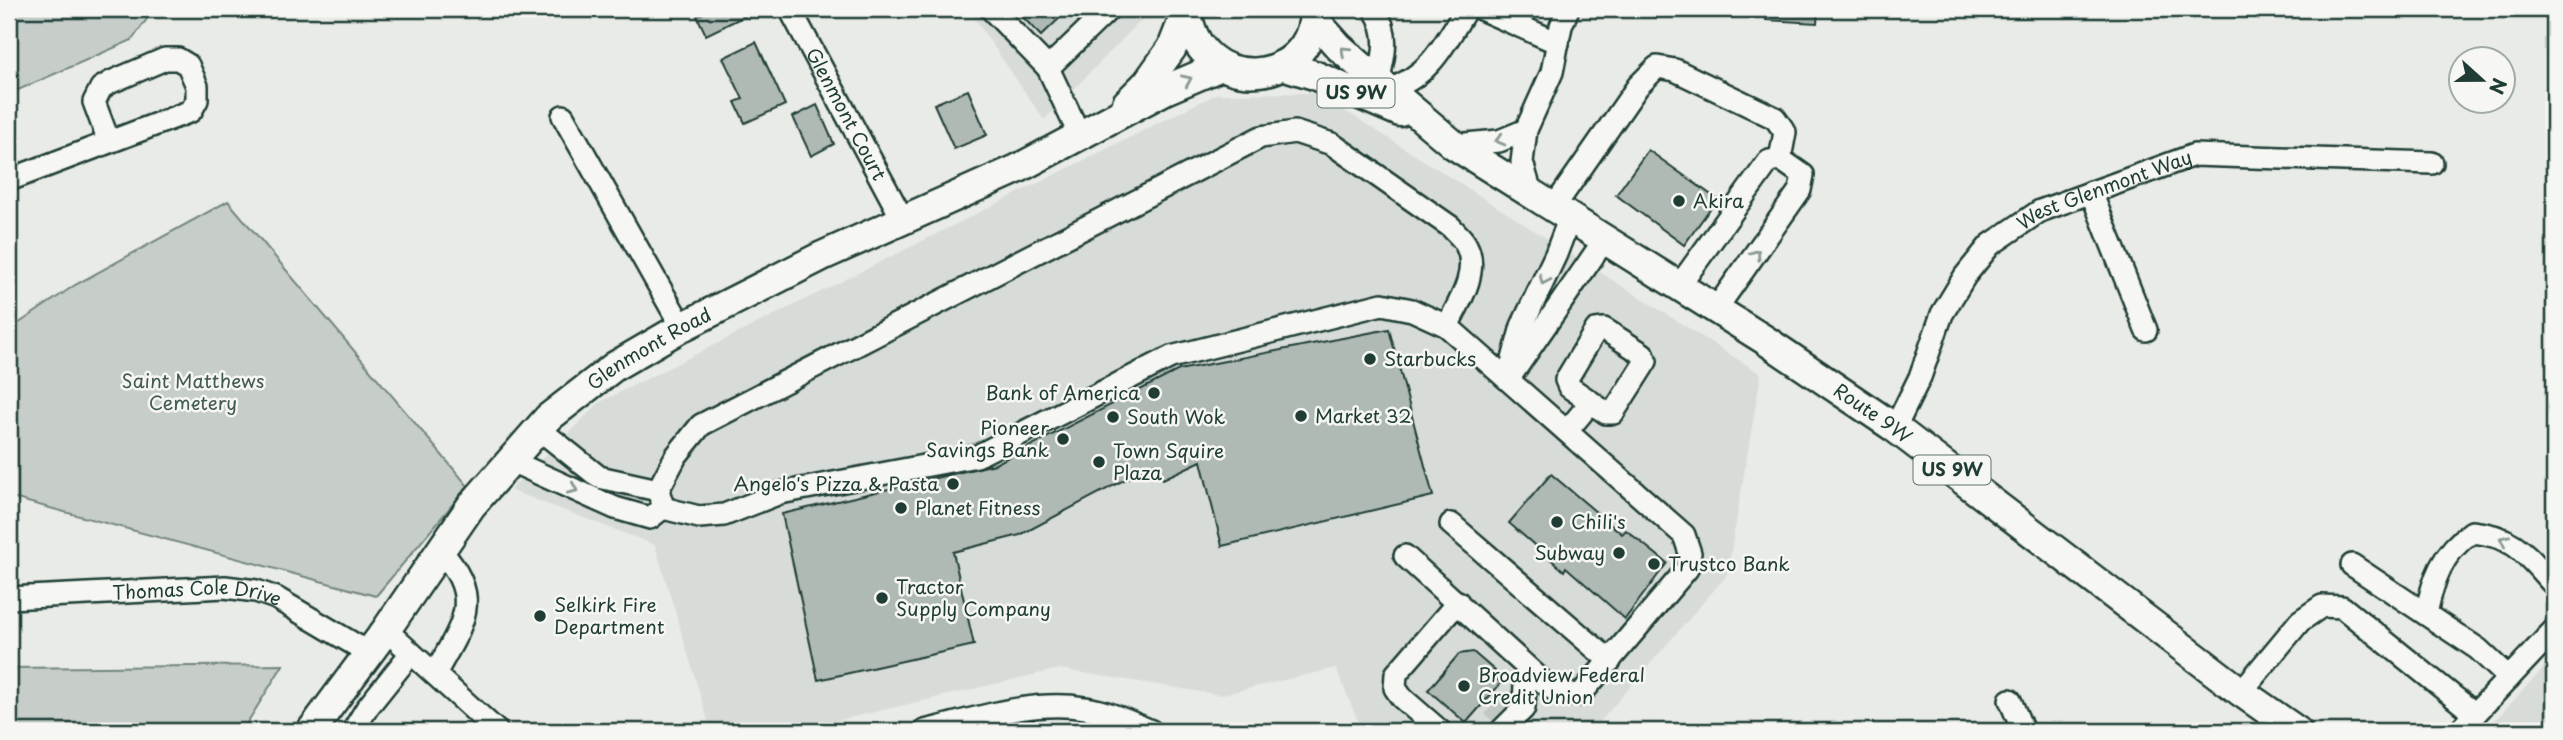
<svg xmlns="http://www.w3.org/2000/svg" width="2563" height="740" font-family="'Playpen Sans',sans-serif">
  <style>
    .built { fill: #d8dcd8 }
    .green { fill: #c7cec9; stroke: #73867e; stroke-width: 2 }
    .building { fill: #b0bab5; stroke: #1f3d34; stroke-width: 2 }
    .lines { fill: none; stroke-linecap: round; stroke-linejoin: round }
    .minor-tunnel { stroke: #c1c8c3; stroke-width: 21; stroke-dasharray: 21 10; stroke-linecap: butt }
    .minor-casing { stroke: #1f3d34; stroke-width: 26 }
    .major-casing { stroke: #1f3d34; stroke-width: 33 }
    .minor { stroke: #f6f6f2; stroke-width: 21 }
    .major { stroke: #f6f6f2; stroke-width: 28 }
    .oneway { stroke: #8a9a93 }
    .poi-dot { fill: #1f3d34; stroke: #f6f6f2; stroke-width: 2.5 }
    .labels { text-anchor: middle; stroke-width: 5; stroke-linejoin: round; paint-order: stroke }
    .shield { fill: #f6f6f2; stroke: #60746d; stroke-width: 2 }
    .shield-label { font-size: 18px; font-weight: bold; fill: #1f3d34 }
    .street-label { font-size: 19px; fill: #1f3d34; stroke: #f6f6f2 }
    .poi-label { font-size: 19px; fill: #1f3d34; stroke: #f6f6f2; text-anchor: start }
    .park-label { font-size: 19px; fill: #415a52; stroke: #f6f6f2 }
  </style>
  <rect width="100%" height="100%" fill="#e9ebe7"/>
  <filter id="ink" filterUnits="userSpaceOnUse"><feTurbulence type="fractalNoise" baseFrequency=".0143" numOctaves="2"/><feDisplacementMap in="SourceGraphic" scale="14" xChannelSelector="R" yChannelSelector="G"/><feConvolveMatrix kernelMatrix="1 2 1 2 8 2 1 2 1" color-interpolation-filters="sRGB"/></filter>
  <g filter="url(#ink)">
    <!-- built -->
    <g class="built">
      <polygon points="968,9 1152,9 1044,120"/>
      <polygon points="1317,93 1761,374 1727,575 1592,731 1362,731 1336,668 1220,695 1059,669 793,731 711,731 655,545 510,490 600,402 1216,94"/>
      <polygon points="2554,657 2554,731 2485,731"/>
    </g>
    <!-- green -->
    <g class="green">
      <polygon points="9,9 154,9 132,40 9,94"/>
      <polygon points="228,201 468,486 376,596 9,497 9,330 75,285"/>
      <polygon points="283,665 242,731 9,731 9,668"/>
    </g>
    <!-- building -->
    <g class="building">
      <polygon points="711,9 759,9 706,35 697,16"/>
      <polygon points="1015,9 1069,9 1041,36"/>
      <polygon points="1766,9 1818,9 1817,23 1766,20"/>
      <polygon points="756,42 785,105 745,123 735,102 743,99 723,58"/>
      <polygon points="968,90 987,135 954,149 934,104"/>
      <polygon points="817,105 834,144 811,156 793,117"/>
      <polygon points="1648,150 1717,199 1684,245 1616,195"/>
      <polygon points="1389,329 1433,496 1222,546 1201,461 1163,479 1154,464 1020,535 953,552 974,645 818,680 782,514 995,464 1179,370"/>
      <polygon points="1551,474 1622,534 1626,530 1667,563 1625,619 1566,567 1564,571 1509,523"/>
      <polygon points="1473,652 1495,671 1492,675 1501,683 1466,723 1428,690 1459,654"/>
    </g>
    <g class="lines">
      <!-- minor-tunnel -->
      <polyline class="minor-tunnel" points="1493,721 1513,697"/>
      <defs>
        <g id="minor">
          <path id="s1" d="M790,9L903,220"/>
          <polyline points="991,9 1048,68 1080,136"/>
          <path d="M1374,9C1390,32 1385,55 1378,81"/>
          <polyline points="1481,9 1558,43"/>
          <polyline points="1048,68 1109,9"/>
          <path d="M1388,90C1430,76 1444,45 1466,9"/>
          <polyline points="563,116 682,327"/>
          <polyline points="1526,130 1552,72 1561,26 1568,9"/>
          <polyline points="1454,145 1499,141 1526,130 1522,162 1531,193"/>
          <polyline points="9,180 191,111 197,100 197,86 188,65 178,59 165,59 111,82 101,88 94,102 109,142"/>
          <polyline points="2091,192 2146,330"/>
          <polyline points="1554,207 1638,86 1657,67 1675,70 1775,118 1785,132 1780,159"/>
          <polyline points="1679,286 1769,161 1780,159 1803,175 1800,190 1716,309"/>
          <polyline points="1514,371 1605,239"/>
          <polyline points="1508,378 1522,326 1556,254 1570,217"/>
          <path id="s2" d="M1895,428L1920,377L1942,314L1965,276L1990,245L2040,211L2194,155L2432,163"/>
          <polyline points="539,429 599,477 658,490 662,503"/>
          <polyline points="1567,431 1591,402 1606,413 1613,413 1646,361 1643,354 1604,329 1596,330 1566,380 1569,387 1591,402"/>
          <polyline points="511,461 615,508 650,518 663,508"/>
          <path d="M658,490L676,456L701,425L1261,137L1295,132L1332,144L1451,227C1455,232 1463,238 1466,245C1480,271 1459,303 1447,326"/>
          <polyline points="663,508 699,517 724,515 780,493 977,456 1171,357 1382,304 1412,310 1447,326 1684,535 1690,553 1687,569 1581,694 1568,695 1549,687 1405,556"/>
          <polyline points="1451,524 1610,661"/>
          <polyline points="2352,565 2478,649 2509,678"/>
          <path id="s3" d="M9,598L225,587L256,591L276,598L369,653"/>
          <path d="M2426,614C2433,580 2442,552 2472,532C2516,536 2526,555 2554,585"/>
          <polyline points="386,630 497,731"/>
          <path d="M435,674C462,624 485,599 440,550"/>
          <polyline points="2241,692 2300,621 2322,606 2342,607 2475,714"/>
          <polyline points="2010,700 2023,731"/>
          <polyline points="353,731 367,708 411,653"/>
          <path d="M925,731C975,719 1032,699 1085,708C1107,711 1130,722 1151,731"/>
          <polyline points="1440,731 1402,698 1395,688 1396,674 1458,602"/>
          <polyline points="1501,731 1524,708 1525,682"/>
          <polyline points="2459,731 2554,630"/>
        </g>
        <g id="major">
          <path d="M1187,9C1196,98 1315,89 1314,9"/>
          <path id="s4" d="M1314,19L1339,47L1363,68L1454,145L1765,340L1895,428L2241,692L2297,731"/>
          <polyline points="1282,65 1314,75 1400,112"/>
          <polyline points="1127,103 1147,83 1172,48 1187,10"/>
          <path id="s5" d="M311,731L386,630L471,506L548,418L615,366L682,327L822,256L1017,169L1167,89L1221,66"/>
        </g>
      </defs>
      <!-- minor casing -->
      <use href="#minor" class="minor-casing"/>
      <!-- major casing -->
      <use href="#major" class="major-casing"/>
      <!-- minor -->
      <use href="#minor" class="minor"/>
      <!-- major -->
      <use href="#major" class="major"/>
    </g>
    <!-- one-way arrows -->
    <defs><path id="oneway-chevron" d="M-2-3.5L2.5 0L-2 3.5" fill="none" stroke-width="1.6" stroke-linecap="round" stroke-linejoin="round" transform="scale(1.75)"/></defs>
    <g class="oneway">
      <use href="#oneway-chevron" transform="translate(1345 51) rotate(-137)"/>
      <use href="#oneway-chevron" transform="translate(1187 80) rotate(-24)"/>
      <use href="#oneway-chevron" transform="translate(1500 140) rotate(165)"/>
      <use href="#oneway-chevron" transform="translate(1756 254) rotate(-55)"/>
      <use href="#oneway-chevron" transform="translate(1544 280) rotate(115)"/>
      <use href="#oneway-chevron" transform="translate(573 489) rotate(24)"/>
      <use href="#oneway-chevron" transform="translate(2504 540) rotate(-156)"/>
    </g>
  </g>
  <!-- markers -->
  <g class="poi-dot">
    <circle cx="1679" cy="201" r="7"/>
    <circle cx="1370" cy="359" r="7"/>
    <circle cx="1154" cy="393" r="7"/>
    <circle cx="1301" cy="416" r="7"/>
    <circle cx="1113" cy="417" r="7"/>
    <circle cx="1063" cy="439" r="7"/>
    <circle cx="1099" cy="462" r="7"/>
    <circle cx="953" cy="484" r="7"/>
    <circle cx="901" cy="508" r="7"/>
    <circle cx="1557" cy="522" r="7"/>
    <circle cx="1619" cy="553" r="7"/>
    <circle cx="1654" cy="564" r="7"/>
    <circle cx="882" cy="598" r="7"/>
    <circle cx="540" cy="616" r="7"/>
    <circle cx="1464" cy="686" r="7"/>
  </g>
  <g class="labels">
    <!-- shield labels -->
    <g class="shield">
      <rect x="1317.5" y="78.5" width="77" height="29" rx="5"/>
      <rect x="1913.5" y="455.5" width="77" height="29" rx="5"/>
    </g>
    <g class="shield-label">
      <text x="1356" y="99">US 9W</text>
      <text x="1952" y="476">US 9W</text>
    </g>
    <!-- street labels -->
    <g class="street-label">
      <text dy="7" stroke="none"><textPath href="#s1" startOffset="119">Glenmont Court</textPath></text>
      <text dy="7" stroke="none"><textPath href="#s2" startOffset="336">West Glenmont Way</textPath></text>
      <text dy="7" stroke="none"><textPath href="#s5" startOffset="516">Glenmont Road</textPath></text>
      <text dy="7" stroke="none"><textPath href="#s4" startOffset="686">Route 9W</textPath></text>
      <text dy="7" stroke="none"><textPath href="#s3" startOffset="189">Thomas Cole Drive</textPath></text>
    </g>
    <!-- poi labels -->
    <g class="poi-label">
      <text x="1693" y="208">Akira</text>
      <text x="1384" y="366">Starbucks</text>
      <text x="1140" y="400" text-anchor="end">Bank of America</text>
      <text x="1315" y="423">Market 32</text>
      <text x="1127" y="424">South Wok</text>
      <text x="1049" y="435" text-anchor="end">Pioneer<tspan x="1049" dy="22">Savings Bank</tspan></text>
      <text x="1113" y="458">Town Squire<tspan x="1113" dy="22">Plaza</tspan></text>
      <text x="939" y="491" text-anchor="end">Angelo's Pizza &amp; Pasta</text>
      <text x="915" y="515">Planet Fitness</text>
      <text x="1571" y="529">Chili's</text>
      <text x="1605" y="560" text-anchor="end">Subway</text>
      <text x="1668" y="571">Trustco Bank</text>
      <text x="896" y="594">Tractor<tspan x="896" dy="22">Supply Company</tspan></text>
      <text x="554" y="612">Selkirk Fire<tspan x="554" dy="22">Department</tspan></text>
      <text x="1478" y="682">Broadview Federal<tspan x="1478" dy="22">Credit Union</tspan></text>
    </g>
    <!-- park labels -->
    <g class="park-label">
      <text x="193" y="388">Saint Matthews<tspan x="193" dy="22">Cemetery</tspan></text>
    </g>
  </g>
  <!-- margin -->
  <rect width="2563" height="740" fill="none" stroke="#f6f6f2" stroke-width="35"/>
  <rect x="18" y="18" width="2528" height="705" fill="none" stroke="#1f3d34" stroke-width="2.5" filter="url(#ink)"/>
  <!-- north arrow -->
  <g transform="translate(2482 80) rotate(111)"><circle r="33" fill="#f6f6f2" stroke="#a0aca6" stroke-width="2"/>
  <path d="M0-5L12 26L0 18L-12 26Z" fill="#1f3d34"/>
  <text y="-10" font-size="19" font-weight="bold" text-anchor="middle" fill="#1f3d34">N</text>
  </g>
</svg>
